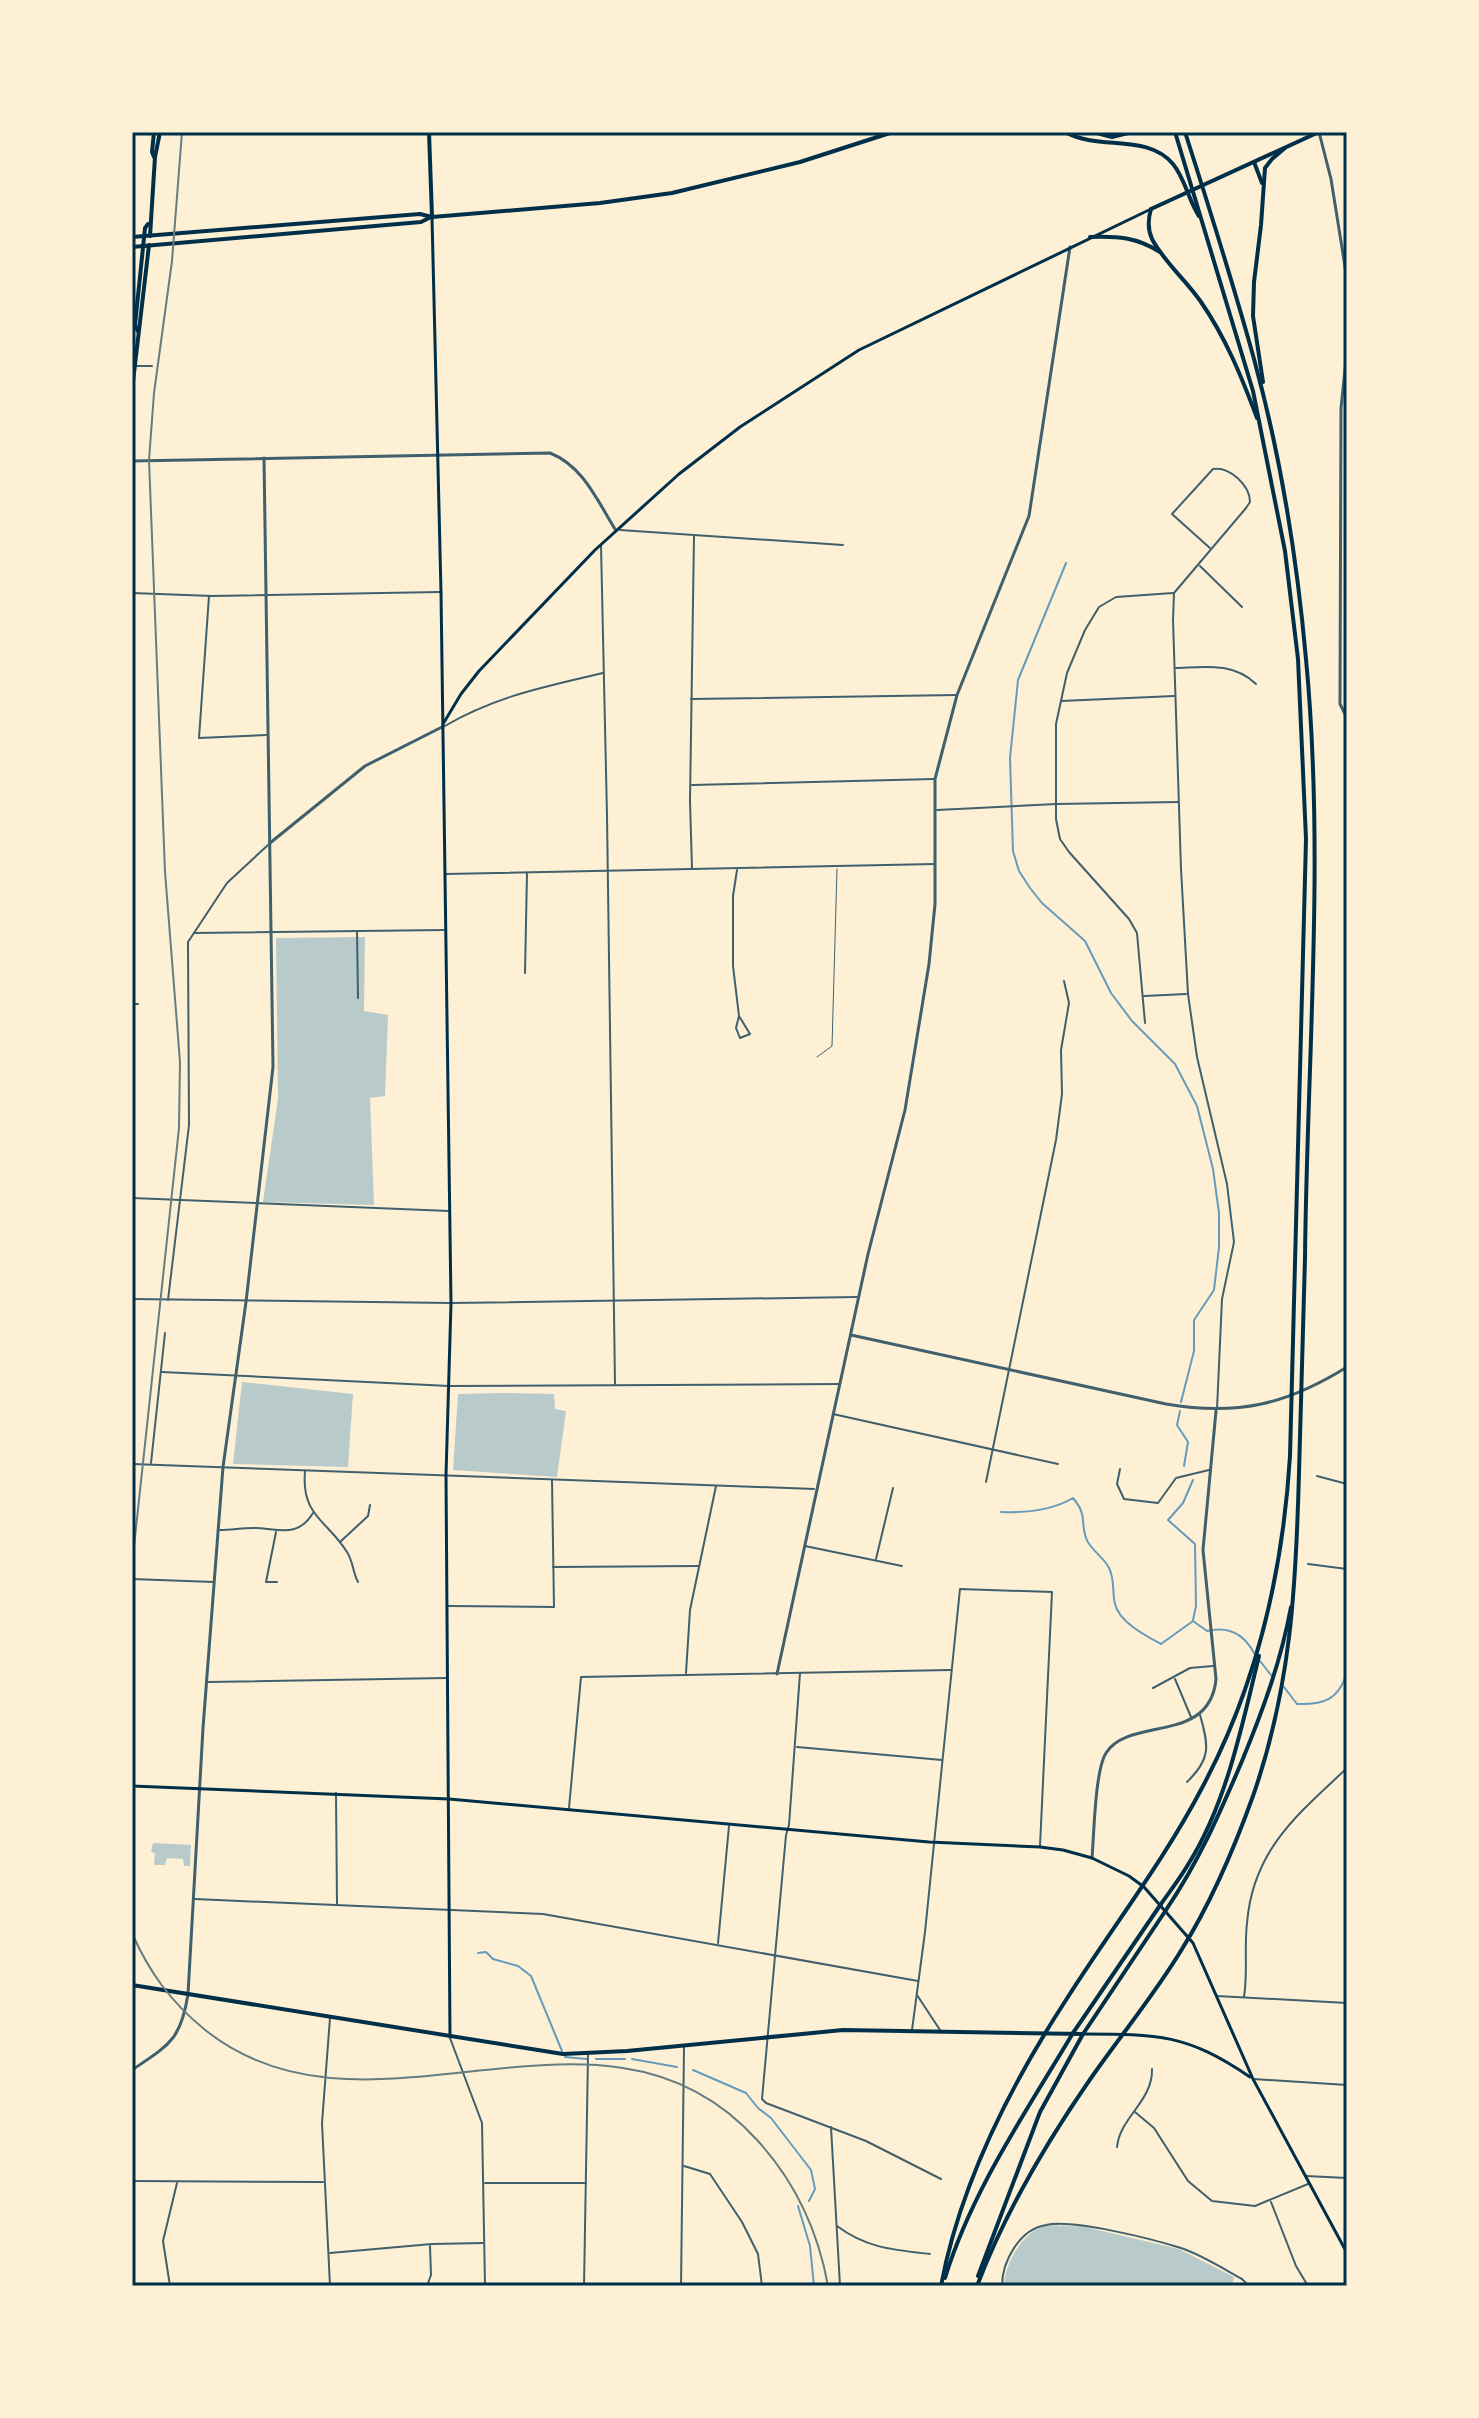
<svg xmlns="http://www.w3.org/2000/svg" width="1479" height="2418" font-family="'DM Sans',sans-serif">
  <style>
    .green { fill: #b9caca }
    .lines { fill: none; stroke-linecap: round; stroke-linejoin: round }
    .stream { stroke: #669bbc; stroke-width: 2 }
    .service { stroke: #3f606c; stroke-width: 1 }
    .minor { stroke: #3f606c; stroke-width: 2 }
    .tertiary { stroke: #3f606c; stroke-width: 3 }
    .secondary { stroke: #003049; stroke-width: 3 }
    .primary { stroke: #003049; stroke-width: 4 }
    .motorway { stroke: #003049; stroke-width: 4 }
    .rail { stroke: #657d81; stroke-width: 2 }
    .neatline { fill: none; stroke: #003049; stroke-width: 3 }
  </style>
  <rect width="100%" height="100%" fill="#fdf0d5"/>
  <!-- green -->
  <g class="green">
    <polygon points="365,937 364,1011 388,1015 385,1096 370,1098 374,1205 263,1202 278,1099 276,938"/>
    <polygon points="242,1382 353,1394 348,1467 233,1464"/>
    <polygon points="502,1393 554,1394 555,1409 566,1411 557,1477 453,1470 458,1394"/>
    <polygon points="153,1843 191,1845 190,1866 184,1866 183,1859 167,1858 165,1865 154,1865 155,1853 151,1852"/>
    <path d="M1081,2226L1179,2249L1234,2277L1232,2286H1004C1004,2266 1021,2235 1041,2227C1052,2223 1070,2227 1081,2226Z"/>
  </g>
  <g class="lines">
    <!-- stream -->
    <g class="stream">
      <polyline points="1066,563 1018,680 1010,758 1013,851 1019,871 1030,888 1042,903 1085,941 1111,993 1132,1021 1175,1064 1197,1106 1213,1169 1219,1213 1219,1247 1214,1290 1194,1320 1194,1351 1181,1402"/>
      <polyline points="1180,1411 1177,1425 1188,1442 1184,1466"/>
      <polyline points="1193,1480 1183,1503 1168,1520 1195,1544 1196,1606 1193,1620"/>
      <path d="M1001,1512C1026,1513 1051,1511 1073,1498C1088,1516 1080,1521 1086,1538C1090,1550 1104,1557 1109,1568C1115,1579 1112,1592 1115,1604C1119,1622 1146,1636 1161,1644L1193,1621L1207,1631C1228,1626 1244,1634 1254,1653"/>
      <polyline points="1260,1661 1271,1675"/>
      <path d="M1284,1687L1297,1704C1323,1705 1339,1700 1347,1672"/>
      <polyline points="478,1953 486,1952 493,1959 518,1966 531,1976 562,2051"/>
      <polyline points="565,2057 587,2059"/>
      <polyline points="596,2059 625,2059"/>
      <polyline points="632,2059 677,2067"/>
      <polyline points="693,2070 746,2093 758,2108 771,2118 811,2170 815,2189 809,2201"/>
      <polyline points="798,2206 810,2246 814,2286"/>
    </g>
    <!-- service -->
    <polyline class="service" points="817,1057 832,1046 837,869"/>
    <!-- minor -->
    <g class="minor">
      <polyline points="132,366 152,366"/>
      <polyline points="620,530 843,545"/>
      <polyline points="601,545 607,816 615,1384"/>
      <path d="M1211,549L1172,514L1213,469C1229,466 1250,485 1250,502L1246,508L1174,593L1173,620L1181,869L1188,994L1197,1057L1227,1184L1234,1242L1222,1299L1217,1409"/>
      <polyline points="1200,566 1242,607"/>
      <polyline points="132,593 212,596 440,592"/>
      <polyline points="209,596 199,738 266,735"/>
      <path d="M1176,668C1205,667 1233,662 1256,684"/>
      <polyline points="691,699 956,695"/>
      <polyline points="1061,701 1174,696"/>
      <path d="M443,727C496,696 544,687 603,673"/>
      <polyline points="692,785 934,779"/>
      <polyline points="937,810 1056,804 1178,802"/>
      <polyline points="692,869 690,801 694,536"/>
      <polyline points="737,870 733,896 733,966 739,1016 736,1028 740,1038 750,1034 739,1016"/>
      <polyline points="445,874 935,864"/>
      <polyline points="357,931 358,998"/>
      <polyline points="194,933 444,930"/>
      <polyline points="525,973 527,873"/>
      <polyline points="1144,996 1186,994"/>
      <polyline points="132,1004 138,1004"/>
      <polyline points="1145,1023 1137,933 1129,919 1069,852 1060,839 1056,819 1056,724 1067,673 1085,630 1099,607 1116,597 1173,593"/>
      <polyline points="132,1198 449,1211"/>
      <polyline points="132,1299 451,1303 857,1297"/>
      <polyline points="168,1300 189,1125 188,942 227,883 268,845"/>
      <polyline points="162,1372 449,1386 840,1384"/>
      <polyline points="833,1414 1058,1464"/>
      <polyline points="151,1463 165,1333"/>
      <polyline points="132,1464 814,1489"/>
      <polyline points="1120,1469 1117,1484 1124,1499 1158,1503 1176,1478 1209,1470"/>
      <path d="M305,1471C301,1516 327,1520 347,1552C353,1561 353,1573 358,1582"/>
      <polyline points="1317,1476 1347,1484"/>
      <polyline points="986,1482 1056,1140 1062,1094 1061,1050 1069,1003 1064,981"/>
      <path d="M220,1530C231,1530 242,1528 253,1528C278,1528 297,1539 313,1513"/>
      <polyline points="276,1532 266,1582 277,1582"/>
      <polyline points="340,1542 368,1516 370,1505"/>
      <polyline points="805,1546 902,1566"/>
      <polyline points="876,1559 893,1488"/>
      <polyline points="1308,1564 1347,1569"/>
      <polyline points="553,1567 698,1566"/>
      <polyline points="132,1579 214,1582"/>
      <polyline points="448,1606 554,1607 552,1480"/>
      <polyline points="686,1673 690,1610 716,1486"/>
      <polyline points="800,1673 789,1825 786,1835 762,2099 766,2103 866,2141 941,2179"/>
      <polyline points="1175,1679 1191,1717"/>
      <polyline points="208,1682 446,1678"/>
      <polyline points="1153,1688 1190,1668 1213,1666"/>
      <polyline points="797,1747 942,1760"/>
      <path d="M1187,1782C1211,1759 1209,1746 1200,1715"/>
      <polyline points="336,1793 337,1904"/>
      <polyline points="569,1808 581,1677 951,1670"/>
      <polyline points="195,1899 543,1914 918,1981"/>
      <polyline points="718,1943 729,1826"/>
      <polyline points="917,1995 940,2030"/>
      <polyline points="1217,1996 1347,2003"/>
      <path d="M1244,1997C1248,1972 1244,1948 1247,1923C1253,1850 1297,1815 1347,1768"/>
      <polyline points="912,2030 925,1932 960,1589 1052,1592 1040,1846"/>
      <polyline points="450,2038 482,2123 485,2286"/>
      <polyline points="1253,2079 1347,2085"/>
      <polyline points="1135,2112 1154,2128 1188,2181 1212,2201 1255,2206 1308,2184"/>
      <polyline points="831,2127 840,2286"/>
      <path d="M1117,2147C1120,2117 1153,2101 1152,2069"/>
      <polyline points="684,2166 710,2174 742,2222 758,2254 762,2286"/>
      <polyline points="1306,2176 1347,2178"/>
      <polyline points="132,2181 323,2182"/>
      <polyline points="485,2183 586,2183"/>
      <polyline points="1271,2202 1296,2266 1308,2286"/>
      <path d="M837,2226C866,2248 894,2250 930,2254"/>
      <polyline points="330,2253 432,2244 483,2243"/>
      <polyline points="170,2286 163,2241 177,2183"/>
      <polyline points="330,2286 322,2123 330,2018"/>
      <polyline points="427,2286 431,2275 430,2246"/>
      <polyline points="584,2286 588,2055"/>
      <polyline points="681,2286 684,2047"/>
      <path d="M1002,2286C1002,2261 1020,2229 1046,2225C1074,2219 1152,2239 1181,2248C1202,2255 1222,2268 1242,2279L1249,2286"/>
    </g>
    <!-- tertiary -->
    <g class="tertiary">
      <polyline points="1319,132 1331,179 1347,279"/>
      <polyline points="1347,351 1341,408 1340,704 1347,718"/>
      <path d="M132,461L550,453C583,466 597,500 615,529"/>
      <polyline points="270,843 365,766 442,727"/>
      <path d="M851,1335L1166,1404C1237,1416 1286,1405 1347,1367"/>
      <polyline points="777,1674 868,1254 905,1110 929,964 935,904 935,779 957,695 1029,516 1070,247"/>
      <path d="M1092,1858C1094,1835 1095,1770 1106,1753C1129,1716 1210,1745 1216,1679L1203,1550L1216,1411"/>
      <path d="M132,2070C169,2045 181,2040 188,1994L203,1728L223,1467L246,1302L273,1067L264,458"/>
    </g>
    <!-- secondary -->
    <g class="secondary">
      <polyline points="432,217 441,592 451,1303 446,1475 450,2037"/>
      <polyline points="443,724 461,694 479,671 595,550 679,474 740,427 859,350 1151,209"/>
      <polyline points="132,1786 449,1799 929,1842 1040,1847 1063,1850 1092,1858 1129,1876 1144,1887 1193,1943 1253,2079 1347,2253"/>
      <path d="M1084,2034C1158,2034 1187,2034 1250,2077"/>
    </g>
    <!-- primary -->
    <g class="primary">
      <polyline points="154,132 152,152 154,157"/>
      <polyline points="429,132 432,217"/>
      <polyline points="1151,209 1319,132"/>
      <polyline points="150,236 155,157 160,132"/>
      <polyline points="132,237 420,214 432,217 600,203 672,193 800,162 893,132"/>
      <polyline points="132,247 421,222 431,217"/>
      <polyline points="138,331 135,325 145,228 148,224"/>
      <polyline points="132,390 149,245"/>
      <polyline points="132,1985 563,2054 627,2051 843,2030 1083,2034 1166,1910"/>
      <polyline points="1073,2033 1161,1904"/>
    </g>
    <!-- motorway -->
    <g class="motorway">
      <path d="M1065,132C1099,151 1147,133 1173,164C1186,180 1188,200 1199,216"/>
      <polyline points="1093,132 1112,137 1132,132"/>
      <polyline points="1254,162 1262,183"/>
      <path d="M1151,209C1148,219 1147,228 1152,239C1164,262 1186,280 1201,302C1226,338 1242,378 1257,418"/>
      <path d="M1090,237C1118,236 1136,237 1160,252"/>
      <polyline points="1263,382 1253,316 1254,282 1261,225 1265,168 1272,159 1285,148"/>
      <path d="M1161,1904C1170,1891 1181,1877 1189,1863C1227,1802 1242,1725 1259,1656"/>
      <path d="M1166,1910C1199,1861 1219,1815 1242,1761C1263,1710 1281,1661 1291,1607"/>
      <polyline points="978,2276 1040,2112 1083,2034"/>
      <path d="M945,2278C972,2190 1026,2112 1073,2033"/>
      <path d="M941,2286C960,2184 1010,2086 1066,2000C1111,1929 1164,1861 1203,1786C1257,1684 1283,1571 1290,1456L1306,839L1298,659L1285,551L1253,391L1175,132"/>
      <path d="M977,2286C1005,2212 1046,2143 1091,2078C1121,2035 1155,1994 1182,1949C1212,1901 1234,1849 1253,1796C1291,1687 1296,1587 1299,1473C1301,1401 1303,1330 1305,1258C1307,1059 1325,858 1306,659C1297,559 1281,457 1254,359C1233,283 1209,207 1185,132"/>
    </g>
    <!-- rail -->
    <g class="rail">
      <polyline points="132,1565 179,1128 180,1062 165,872 149,460 154,393 172,261 182,132"/>
      <path d="M132,1933C149,1972 171,2002 204,2029C369,2163 603,1967 758,2141C796,2183 818,2230 828,2286"/>
    </g>
  </g>
  <!-- border -->
  <rect width="1479" height="2418" fill="none" stroke="#fdf0d5" stroke-width="268"/>
  <rect x="134" y="134" width="1211" height="2150" class="neatline"/>
</svg>
